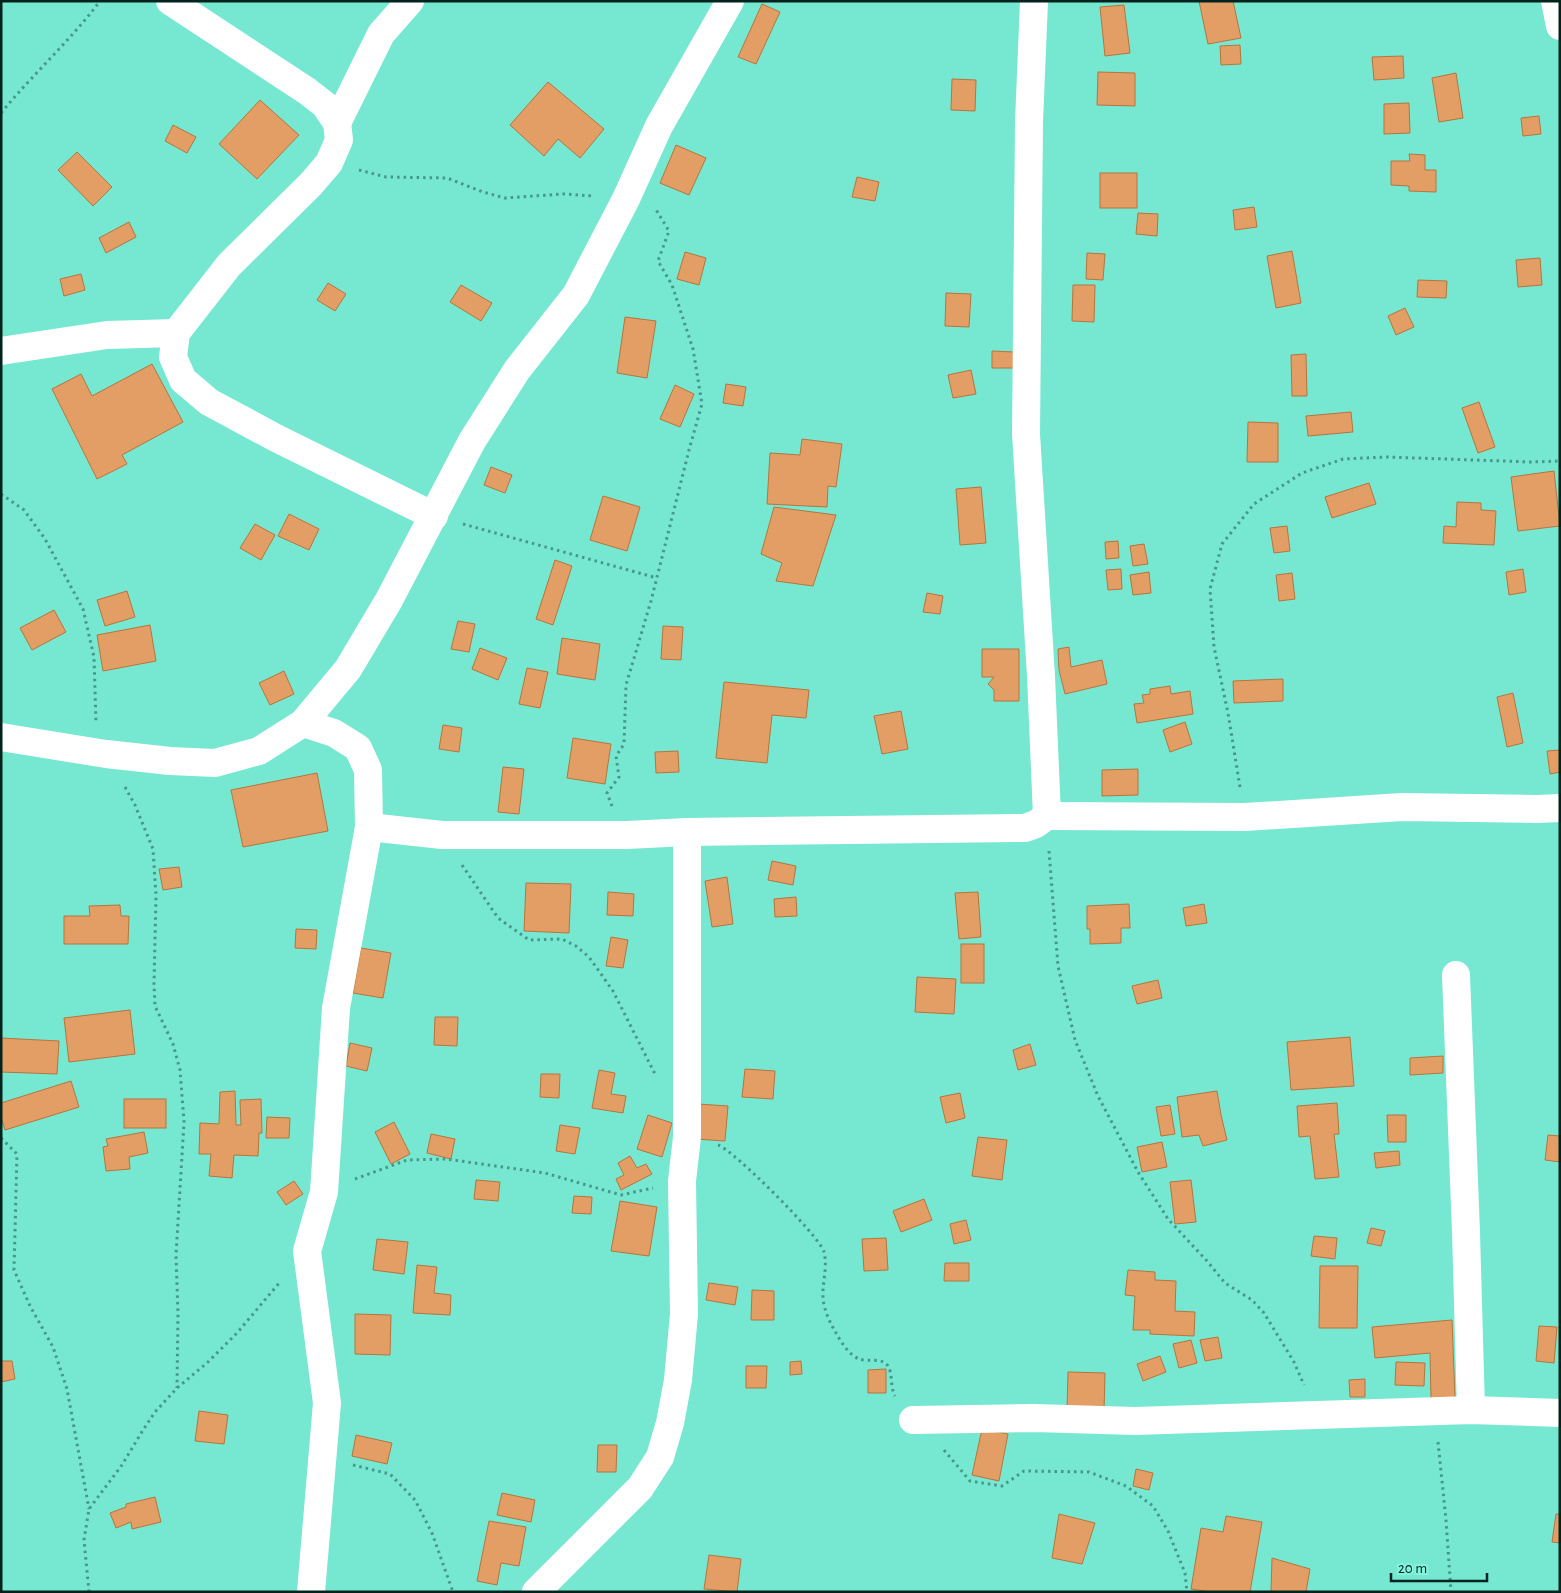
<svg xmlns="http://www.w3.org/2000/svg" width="1561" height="1593" font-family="'Alegreya Sans',sans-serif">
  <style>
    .building { fill: #e39e66; stroke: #b6753c }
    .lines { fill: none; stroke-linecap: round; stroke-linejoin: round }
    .path { stroke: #479889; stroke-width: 3; stroke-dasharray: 2.5 4; stroke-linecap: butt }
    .minor { stroke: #fff; stroke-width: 28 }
  </style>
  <rect width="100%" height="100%" fill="#76e7d1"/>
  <!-- building -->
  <g class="building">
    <polygon points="1199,1 1233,1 1241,38 1208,44"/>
    <polygon points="762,4 780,12 756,64 738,57"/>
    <polygon points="1124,5 1130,53 1105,56 1100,7"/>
    <polygon points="1240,45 1241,64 1221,65 1220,46"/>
    <polygon points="1403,56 1404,78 1374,80 1372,57"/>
    <polygon points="1098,72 1135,73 1135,106 1097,105"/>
    <polygon points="1456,73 1463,118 1439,122 1432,78"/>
    <polygon points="952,79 976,80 975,111 951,110"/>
    <polygon points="548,82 604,129 580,158 558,139 544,156 510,125"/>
    <polygon points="260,100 299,135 257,179 219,144"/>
    <polygon points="1409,103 1410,133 1384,134 1384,104"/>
    <polygon points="1539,116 1541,134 1523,136 1521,118"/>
    <polygon points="173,125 196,137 187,153 165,141"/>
    <polygon points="676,145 706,158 689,195 660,183"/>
    <polygon points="77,152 112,187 93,206 58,170"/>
    <polygon points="1409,154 1425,155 1425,170 1436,170 1436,192 1409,191 1409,186 1391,185 1391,161 1410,161"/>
    <rect x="1100" y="173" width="37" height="35"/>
    <polygon points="857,177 879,182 875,201 852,197"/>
    <polygon points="1254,207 1257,227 1235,230 1233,210"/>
    <polygon points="1138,213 1158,214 1157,236 1136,234"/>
    <polygon points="129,222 136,237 106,253 99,238"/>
    <polygon points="1292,251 1301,303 1276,308 1267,256"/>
    <polygon points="685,252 706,258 699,285 677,279"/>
    <polygon points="1087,253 1105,254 1103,280 1086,279"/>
    <polygon points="1540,258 1542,285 1518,287 1516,260"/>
    <polygon points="81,274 85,290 64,296 60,279"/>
    <polygon points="1418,280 1447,281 1446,298 1417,297"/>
    <polygon points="328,283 346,294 335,311 317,300"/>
    <polygon points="461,285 492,303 481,321 450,302"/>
    <polygon points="1073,285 1095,285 1094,322 1072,321"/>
    <polygon points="946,293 971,294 969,327 945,326"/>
    <polygon points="1405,308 1414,327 1396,335 1388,316"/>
    <polygon points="625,317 656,321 647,378 617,373"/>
    <polygon points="992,351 1014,352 1014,368 992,368"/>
    <polygon points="1306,354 1307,396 1292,396 1291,355"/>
    <polygon points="152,364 183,422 122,455 127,464 97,479 52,389 81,374 92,396"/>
    <polygon points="971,370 976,394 953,398 948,375"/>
    <polygon points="726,384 746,387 743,406 723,403"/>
    <polygon points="675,385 694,394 680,427 660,419"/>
    <polygon points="1479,402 1495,447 1478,453 1462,408"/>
    <polygon points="1351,412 1353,432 1308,436 1306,416"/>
    <polygon points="1248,422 1278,423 1278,462 1247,462"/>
    <polygon points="802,439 842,444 836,487 828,486 827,507 767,504 770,453 800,455"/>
    <polygon points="491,467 512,475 505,493 484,485"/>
    <polygon points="1554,471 1560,526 1518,531 1511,477"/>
    <polygon points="1369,483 1376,504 1332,518 1325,497"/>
    <polygon points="981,487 986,543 960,545 956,489"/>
    <polygon points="603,496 640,507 627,551 590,540"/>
    <polygon points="1457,502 1481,503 1481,510 1496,511 1494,545 1443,543 1444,526 1456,527"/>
    <polygon points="774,507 836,515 813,586 776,581 782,563 761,554"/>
    <polygon points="289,514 319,529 309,550 278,536"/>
    <polygon points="255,524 275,535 261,560 240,548"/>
    <polygon points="1287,526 1290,551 1274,553 1270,528"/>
    <polygon points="1118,541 1119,558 1106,559 1105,542"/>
    <polygon points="1144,544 1148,564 1133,566 1130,546"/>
    <polygon points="555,560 572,566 553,625 536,619"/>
    <polygon points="1121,569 1122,589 1108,590 1106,570"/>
    <polygon points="1523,569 1526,592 1509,595 1506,572"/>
    <polygon points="1149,572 1151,593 1133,595 1130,575"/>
    <polygon points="1292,573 1295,599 1279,601 1276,575"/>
    <polygon points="127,591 135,617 105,626 97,600"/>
    <polygon points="927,593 943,596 940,614 923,612"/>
    <polygon points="54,610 66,632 32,650 20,628"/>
    <polygon points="458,621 475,624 469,652 451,649"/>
    <polygon points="150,625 156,661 103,671 97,635"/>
    <polygon points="663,626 683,627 681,660 661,659"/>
    <polygon points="562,638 600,644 595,680 557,674"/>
    <polygon points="1069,647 1071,667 1102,660 1107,684 1065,694 1059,670 1058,649"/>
    <polygon points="480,648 507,658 498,680 472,669"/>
    <polygon points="982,649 1019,649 1019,701 994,701 994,690 988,684 994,677 982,677"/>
    <polygon points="527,668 548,672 540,708 519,704"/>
    <polygon points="284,671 294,694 270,705 259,683"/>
    <polygon points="1283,679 1283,701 1234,703 1233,681"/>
    <polygon points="724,682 809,690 806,718 772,715 767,763 716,758"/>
    <polygon points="1170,686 1171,694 1190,691 1193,714 1137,723 1134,704 1144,703 1142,695 1150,694 1150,689"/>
    <polygon points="1513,693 1523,743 1507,747 1497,697"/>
    <polygon points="901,711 908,749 882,754 874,716"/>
    <polygon points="1185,722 1192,744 1170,752 1163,730"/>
    <polygon points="443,725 462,728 459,752 439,749"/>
    <polygon points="573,738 611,744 605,784 567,778"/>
    <polygon points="1560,750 1560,772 1550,774 1547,751"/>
    <polygon points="678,751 679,772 656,773 655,752"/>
    <polygon points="503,767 524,769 519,814 498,812"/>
    <polygon points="1138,769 1138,795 1102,796 1102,770"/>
    <polygon points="317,773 328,831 243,847 231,790"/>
    <polygon points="772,861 796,866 793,885 768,880"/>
    <polygon points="179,867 182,887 163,890 159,869"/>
    <polygon points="727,877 733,924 712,927 705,881"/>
    <polygon points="526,883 571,884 569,933 524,931"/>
    <polygon points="608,892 634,894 633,916 607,915"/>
    <polygon points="978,892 981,937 959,939 955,893"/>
    <polygon points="796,897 797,916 775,917 774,899"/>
    <polygon points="1129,904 1130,928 1121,928 1121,943 1090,944 1090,929 1087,929 1087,906"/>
    <polygon points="1204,904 1207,923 1186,926 1183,908"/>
    <polygon points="120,905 121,916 129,916 128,944 64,944 64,916 90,916 89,906"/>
    <polygon points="296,929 317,930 316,949 295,948"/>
    <polygon points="611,937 628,940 623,968 606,966"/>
    <rect x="961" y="944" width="23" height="39"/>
    <polygon points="361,948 391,953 383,998 353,993"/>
    <polygon points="917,977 956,979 954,1014 915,1012"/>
    <polygon points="1158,980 1162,998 1137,1004 1132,986"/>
    <polygon points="130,1010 135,1054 69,1062 64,1018"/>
    <polygon points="435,1017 458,1017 457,1046 434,1045"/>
    <polygon points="1350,1037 1354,1086 1291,1090 1287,1042"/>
    <polygon points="1,1038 59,1041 57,1074 1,1072"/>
    <polygon points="350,1043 372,1048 367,1071 346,1066"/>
    <polygon points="1030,1044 1036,1065 1018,1070 1013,1050"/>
    <polygon points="1443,1056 1443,1073 1410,1075 1410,1058"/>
    <polygon points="745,1069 775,1071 773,1099 742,1097"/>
    <polygon points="599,1070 615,1073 611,1094 626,1096 623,1113 592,1108"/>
    <polygon points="541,1074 560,1074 559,1098 540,1097"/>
    <polygon points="71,1081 79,1107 5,1130 1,1117 1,1103"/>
    <polygon points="235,1091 236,1125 241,1125 240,1100 261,1099 262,1133 259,1133 258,1156 234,1155 232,1178 209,1176 211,1154 199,1154 200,1123 219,1124 220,1092"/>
    <polygon points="1217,1091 1221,1115 1227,1140 1203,1146 1199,1135 1182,1137 1177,1097"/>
    <polygon points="960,1093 965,1118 946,1123 940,1097"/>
    <rect x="124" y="1099" width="42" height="29"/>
    <polygon points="1337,1103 1339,1134 1334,1134 1339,1177 1315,1179 1310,1136 1299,1137 1297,1106"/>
    <polygon points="698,1104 728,1106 725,1141 695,1139"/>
    <polygon points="1170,1105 1175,1134 1161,1136 1156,1107"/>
    <polygon points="648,1115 672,1123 662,1157 637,1149"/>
    <polygon points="1387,1115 1406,1115 1406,1142 1388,1142"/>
    <polygon points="267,1117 290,1118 289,1138 266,1138"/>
    <polygon points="394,1122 410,1154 391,1164 375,1132"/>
    <polygon points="560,1125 580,1128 575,1154 556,1151"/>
    <polygon points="144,1132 148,1153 129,1157 130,1169 106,1171 103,1147 108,1146 106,1139"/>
    <polygon points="431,1134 455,1139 451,1159 427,1153"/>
    <polygon points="1548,1135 1560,1136 1560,1162 1545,1160"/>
    <polygon points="978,1137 1007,1140 1002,1180 972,1176"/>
    <polygon points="1162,1142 1167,1167 1142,1172 1137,1147"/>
    <polygon points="1399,1151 1400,1165 1376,1168 1374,1153"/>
    <polygon points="630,1156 637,1168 646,1164 652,1174 621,1190 616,1179 624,1175 618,1163"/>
    <polygon points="476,1180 500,1182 498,1201 474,1199"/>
    <polygon points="1191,1180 1196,1222 1175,1224 1170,1182"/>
    <polygon points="294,1181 303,1194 286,1205 277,1192"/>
    <polygon points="574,1196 592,1197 591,1214 572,1213"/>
    <polygon points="924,1199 932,1220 901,1232 893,1211"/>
    <polygon points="620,1201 657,1207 649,1256 611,1251"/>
    <polygon points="966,1220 971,1240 954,1244 950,1224"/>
    <polygon points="1371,1228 1385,1231 1381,1246 1367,1243"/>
    <polygon points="1314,1236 1337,1238 1335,1259 1311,1256"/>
    <polygon points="886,1238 888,1270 864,1271 862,1239"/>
    <polygon points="377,1239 408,1242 404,1274 373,1270"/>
    <polygon points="945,1263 969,1263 969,1281 944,1281"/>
    <polygon points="417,1265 437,1267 434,1293 451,1295 450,1315 413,1313"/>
    <polygon points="1320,1266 1358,1266 1357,1328 1319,1328"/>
    <polygon points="1128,1270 1155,1272 1155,1280 1176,1281 1175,1311 1195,1312 1194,1336 1150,1334 1150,1330 1133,1330 1135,1296 1125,1295"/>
    <polygon points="709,1283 738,1287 735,1305 706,1300"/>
    <polygon points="752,1290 774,1291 774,1320 751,1320"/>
    <polygon points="355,1314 391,1315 390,1355 355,1354"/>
    <polygon points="1452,1320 1455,1398 1431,1399 1430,1353 1375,1358 1372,1327"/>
    <polygon points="1539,1326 1557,1327 1554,1363 1536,1361"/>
    <polygon points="1218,1337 1222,1358 1205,1361 1200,1340"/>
    <polygon points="1191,1340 1197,1363 1179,1368 1173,1344"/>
    <polygon points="1160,1356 1166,1372 1143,1381 1137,1364"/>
    <polygon points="1,1361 12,1361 15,1379 1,1382"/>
    <polygon points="801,1361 802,1374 790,1375 790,1362"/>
    <polygon points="1396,1362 1425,1363 1424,1386 1395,1385"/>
    <polygon points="746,1366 767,1366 766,1388 746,1388"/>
    <polygon points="886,1369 886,1393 868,1393 868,1370"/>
    <polygon points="1068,1372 1105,1373 1104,1411 1067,1409"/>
    <polygon points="1365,1379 1365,1397 1350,1397 1349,1380"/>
    <polygon points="199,1411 228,1415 224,1444 195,1441"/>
    <polygon points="982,1429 1008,1434 999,1481 972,1475"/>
    <polygon points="356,1435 392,1443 387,1464 352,1456"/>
    <polygon points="598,1445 617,1445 616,1472 597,1472"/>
    <polygon points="1136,1469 1153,1473 1149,1490 1133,1486"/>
    <polygon points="502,1493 535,1500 531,1522 497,1515"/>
    <polygon points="155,1497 161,1522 132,1529 131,1522 116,1528 110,1513 126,1507 126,1504"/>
    <polygon points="1059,1514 1095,1523 1082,1564 1052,1558"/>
    <polygon points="1556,1514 1560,1514 1560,1543 1552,1542"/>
    <polygon points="1226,1516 1262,1522 1250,1592 1211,1592 1191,1589 1201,1528 1223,1532"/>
    <polygon points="489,1521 526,1527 519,1566 501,1563 497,1585 477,1581"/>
    <polygon points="709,1555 741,1559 737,1592 704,1589"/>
    <polygon points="1272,1558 1310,1569 1306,1592 1271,1592"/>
  </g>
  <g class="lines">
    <!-- path -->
    <g class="path">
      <path d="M1,113C33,74 70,41 100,1"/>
      <polyline points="359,170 386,177 447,178 483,192 505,198 564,194 593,196"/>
      <polyline points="1,494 24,510 45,539 83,609 94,657 96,723"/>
      <polyline points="463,524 657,578"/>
      <polyline points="125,787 135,805 153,849 156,896 154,984 155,1006 173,1044 180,1070 184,1122 176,1255 178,1314 177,1388"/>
      <polyline points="1240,787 1228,713 1214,647 1210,589 1222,544 1254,504 1302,473 1343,459 1386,457 1532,462 1560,461"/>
      <polyline points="612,806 607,793 619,777 616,756 624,744 626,685 651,601 689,450 702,404 693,349 672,285 658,261 669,231 655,208"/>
      <polyline points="1049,851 1058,966 1075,1040 1098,1096 1138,1172 1168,1219 1207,1261 1225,1283 1252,1300 1264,1313 1294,1362 1304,1385"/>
      <polyline points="462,865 498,918 529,940 562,939 576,946 589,957 613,991 655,1074"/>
      <polyline points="1,1138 17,1154 14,1270 30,1306 53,1347 67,1389 89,1509"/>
      <path d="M718,1145C732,1149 819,1235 824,1252C828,1268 822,1282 823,1298C824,1310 830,1323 836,1333C841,1342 849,1355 859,1359C868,1362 882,1357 888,1366C893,1374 890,1387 895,1396"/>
      <polyline points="355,1179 407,1160 446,1159 545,1173 621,1195 653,1188"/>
      <polyline points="1438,1442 1446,1520 1451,1592"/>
      <polyline points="944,1450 970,1481 1002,1486 1024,1471 1089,1472 1126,1486 1153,1506 1168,1531 1185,1573 1187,1592"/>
      <polyline points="353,1465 390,1474 415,1500 432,1533 453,1592"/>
      <polyline points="89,1592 84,1540 89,1509 122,1465 143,1430 155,1412 177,1388 208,1362 237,1333 280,1282"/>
    </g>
    <!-- minor -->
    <g class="minor">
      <polyline points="170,1 307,91 325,105 337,123 339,140 329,163 311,184 229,265 176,333 173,357 183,380 209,402 276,438 434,516"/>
      <polyline points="1555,1 1560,26"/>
      <polyline points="337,123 381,34 410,1"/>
      <polyline points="1,351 107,335 176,333"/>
      <polyline points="303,723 334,733 358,748 368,770 369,827 336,1008 324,1192 307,1251 327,1403 311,1592"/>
      <polyline points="1,737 106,754 170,761 215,763 259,751 303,723 348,669 389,600 472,441 517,370 576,295 626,199 659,126 730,1"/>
      <polyline points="1047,816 1245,817 1402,807 1537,809 1560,808"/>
      <polyline points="369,827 442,835 627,835 687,832 1025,828 1036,824 1047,816 1041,676 1026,434 1029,122 1034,1"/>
      <polyline points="1456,975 1466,1232 1471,1410"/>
      <polyline points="913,1420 1034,1418 1135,1421 1471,1410 1560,1413"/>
      <polyline points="536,1592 640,1488 660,1457 670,1423 678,1380 684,1314 682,1181 687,1137 687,832"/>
    </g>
  </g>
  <!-- border -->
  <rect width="1561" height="1593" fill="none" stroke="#00231d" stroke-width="5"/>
  <!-- scale -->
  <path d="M1391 1573v8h96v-8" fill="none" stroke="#00231d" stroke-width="2.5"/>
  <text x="1398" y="1573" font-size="15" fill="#00231d" stroke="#83f4de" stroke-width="4" paint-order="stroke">20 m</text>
</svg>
